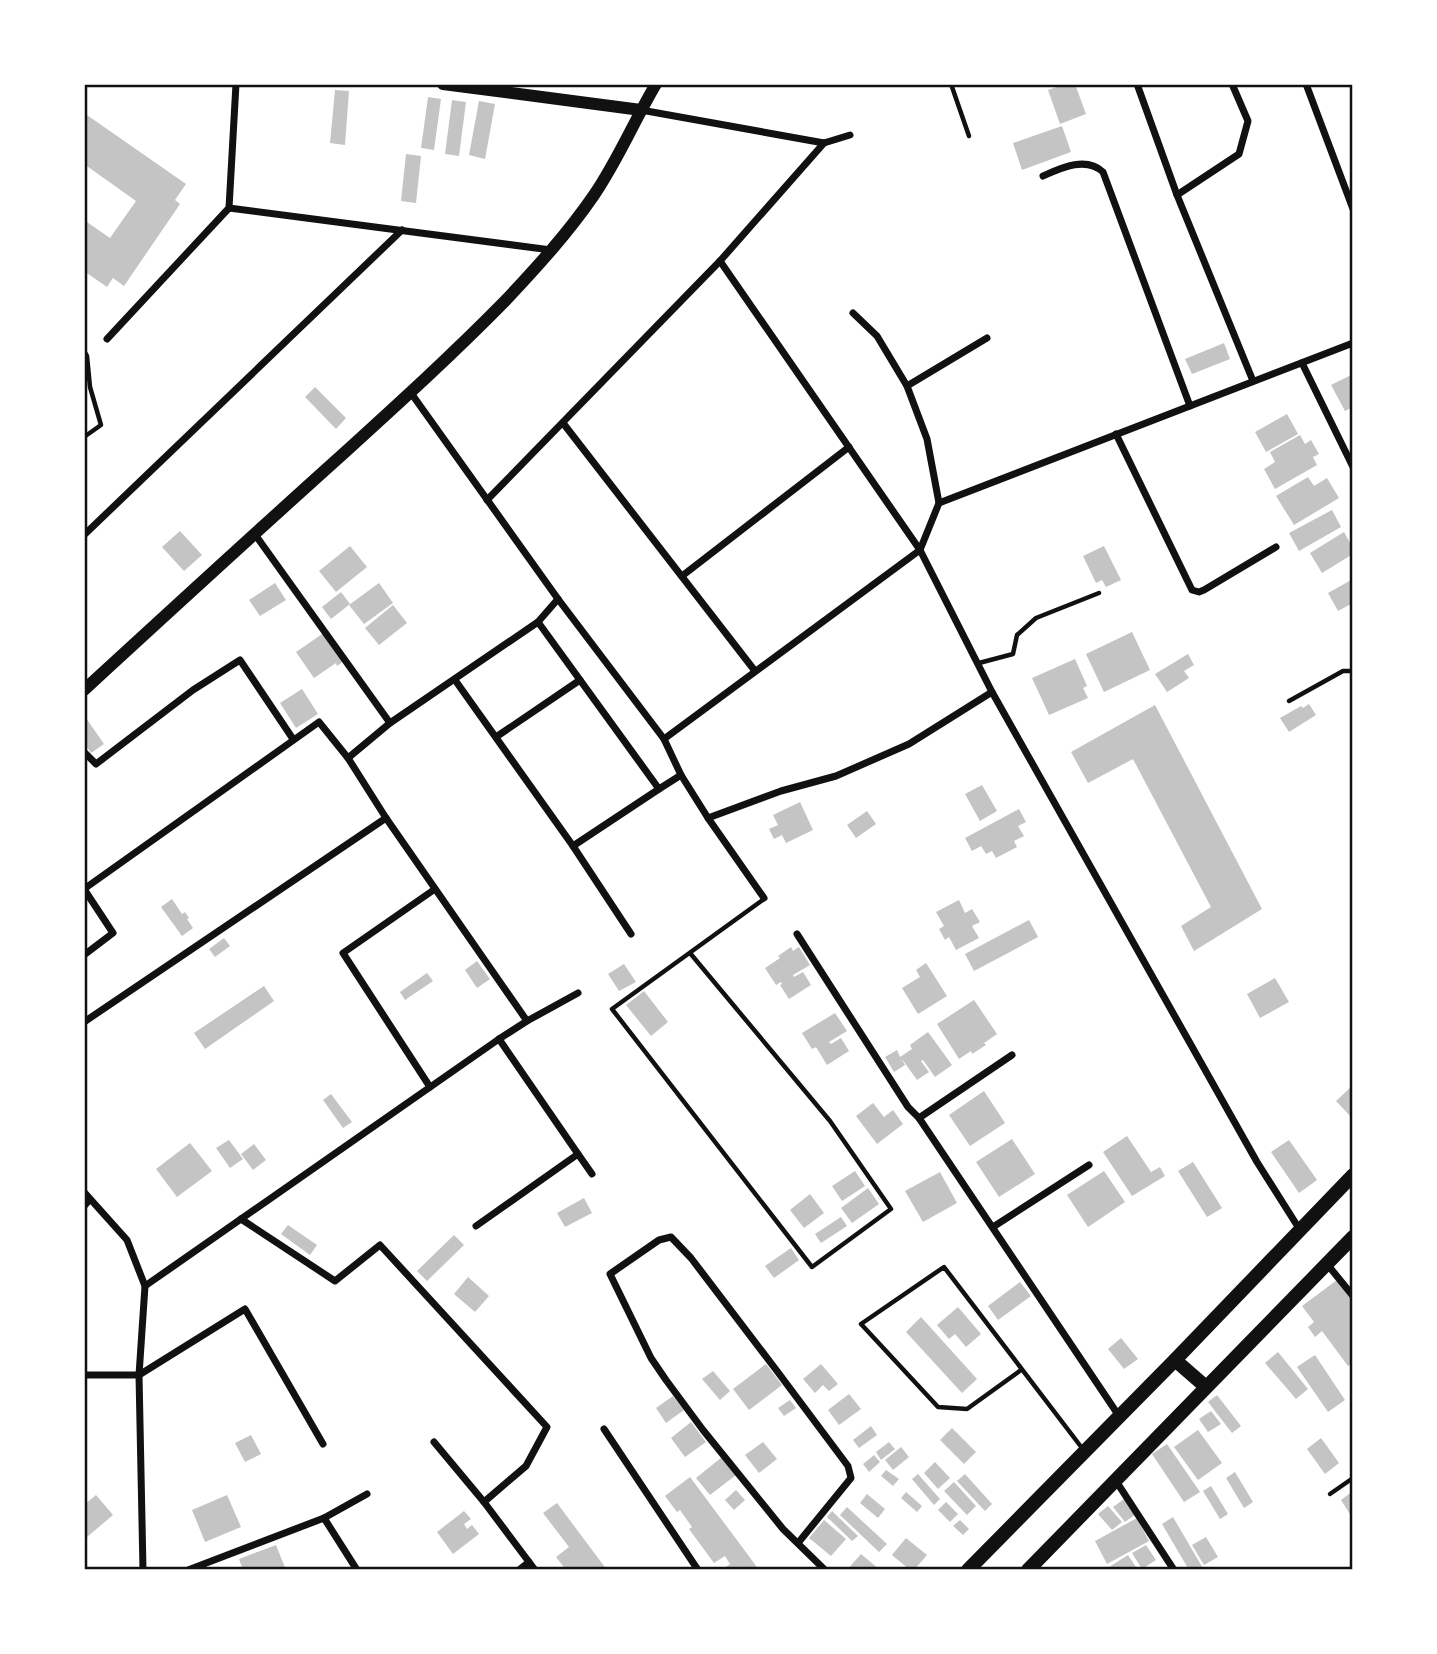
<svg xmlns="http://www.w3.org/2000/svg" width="1437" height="1654" font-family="'IBM Plex Sans',sans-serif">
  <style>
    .building { fill: #c4c4c4 }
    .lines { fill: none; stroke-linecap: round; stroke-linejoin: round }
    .service { stroke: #111; stroke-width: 4.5 }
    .minor { stroke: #111; stroke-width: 7 }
    .tertiary { stroke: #111; stroke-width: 12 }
    .secondary { stroke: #111; stroke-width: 14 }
    .neatline { fill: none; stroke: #111; stroke-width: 2.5 }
  </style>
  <rect width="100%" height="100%" fill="#fff"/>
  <!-- building -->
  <g class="building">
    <polygon points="1065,84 1075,84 1086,114 1060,124 1048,90"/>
    <polygon points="335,90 349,91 345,145 330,143"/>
    <polygon points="428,97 441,99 434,150 421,148"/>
    <polygon points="452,100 466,102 459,156 445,154"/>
    <polygon points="479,101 495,104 485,159 469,155"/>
    <polygon points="84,113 186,184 175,200 180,204 124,286 113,278 107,287 84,271 84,220 110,238 136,201 84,164"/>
    <polygon points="1062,126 1071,152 1022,170 1013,143"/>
    <polygon points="406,154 421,156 416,203 401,201"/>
    <polygon points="1224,343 1230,359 1192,374 1185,359"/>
    <polygon points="1353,374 1353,407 1345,411 1331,385"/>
    <polygon points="315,387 346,418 336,429 305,397"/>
    <polygon points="1287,414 1298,434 1266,452 1255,432"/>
    <polygon points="1300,435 1305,444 1311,440 1319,454 1313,457 1317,465 1275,489 1264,469 1275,462 1270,452"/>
    <polygon points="1308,477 1314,486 1327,478 1339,498 1294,525 1276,496"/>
    <polygon points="1332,510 1341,527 1299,551 1289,533"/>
    <polygon points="180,531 202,555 184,571 162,547"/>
    <polygon points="1344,532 1353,548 1353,554 1322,573 1310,553"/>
    <polygon points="350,546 367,567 336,592 319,571"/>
    <polygon points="1104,546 1121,580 1106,587 1102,580 1096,583 1083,556"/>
    <polygon points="1353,579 1353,603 1338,611 1328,593"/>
    <polygon points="275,583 286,600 260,616 249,600"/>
    <polygon points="379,583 393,603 364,624 349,605"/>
    <polygon points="341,592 350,604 331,619 322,607"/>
    <polygon points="393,605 407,623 379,645 365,628"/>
    <polygon points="325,632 344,661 337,666 336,663 314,678 296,652"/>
    <polygon points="1132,632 1150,670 1104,692 1086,654"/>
    <polygon points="1188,654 1194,665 1184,671 1189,678 1167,692 1155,674"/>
    <polygon points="1075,659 1087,686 1083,688 1088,698 1049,715 1032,678"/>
    <polygon points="302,689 318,714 296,728 280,703"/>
    <polygon points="1309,704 1316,715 1289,732 1280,718 1301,706 1303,708"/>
    <polygon points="1155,705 1262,909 1194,951 1181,926 1211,907 1133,759 1088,783 1071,752"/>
    <polygon points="84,715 104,744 91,753 84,743"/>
    <polygon points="982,785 997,811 980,821 965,794"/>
    <polygon points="800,802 813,830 786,843 782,835 774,839 769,829 778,825 773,815"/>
    <polygon points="1019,809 1026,822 1018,826 1024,836 1014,841 1017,847 996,858 992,851 986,854 981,846 972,851 965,838"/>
    <polygon points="867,811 876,824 856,838 847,825"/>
    <polygon points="172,899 182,914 185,912 189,918 187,919 193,928 182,936 161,907"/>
    <polygon points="959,900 965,913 972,909 980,922 972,926 979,938 956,950 949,937 945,940 939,929 944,926 936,912"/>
    <polygon points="1029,920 1038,937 974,971 965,954"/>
    <polygon points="224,938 230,946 215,957 209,949"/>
    <polygon points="791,947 793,951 799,947 810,965 793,975 794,977 803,972 811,985 789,999 780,985 782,984 781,982 776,985 765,968 780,958 778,956"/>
    <polygon points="477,961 490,979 477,988 465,970"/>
    <polygon points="926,963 947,996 918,1014 902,988 920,977 916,970"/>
    <polygon points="624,964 636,982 619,991 608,974"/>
    <polygon points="427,973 433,981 405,1000 400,992"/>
    <polygon points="1275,978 1289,1002 1260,1018 1247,994"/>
    <polygon points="264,986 274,1001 205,1049 194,1033"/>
    <polygon points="644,991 668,1022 651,1036 626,1005"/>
    <polygon points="974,1000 997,1034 984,1043 986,1045 972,1054 971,1051 959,1059 937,1024"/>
    <polygon points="835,1013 847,1031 829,1042 831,1044 841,1038 849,1051 827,1065 816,1047 812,1049 802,1033"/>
    <polygon points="928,1032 952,1065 935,1077 923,1060 921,1061 929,1072 917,1080 902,1059 905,1065 894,1072 885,1057 897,1050 900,1057 912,1049 910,1045"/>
    <polygon points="1353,1085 1353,1119 1336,1101"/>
    <polygon points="984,1091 1005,1123 970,1146 949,1115"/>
    <polygon points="331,1094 352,1122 343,1128 323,1100"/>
    <polygon points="873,1103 884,1117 893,1110 903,1124 877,1144 856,1116"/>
    <polygon points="1127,1136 1151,1172 1160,1167 1165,1176 1132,1196 1103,1152"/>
    <polygon points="1012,1139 1035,1174 999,1197 976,1162"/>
    <polygon points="229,1140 243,1159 230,1168 216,1148"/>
    <polygon points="1289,1140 1317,1180 1299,1193 1271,1152"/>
    <polygon points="190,1143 212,1171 177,1197 156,1169"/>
    <polygon points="254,1144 266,1160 253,1170 241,1154"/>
    <polygon points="1193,1162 1222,1208 1207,1217 1178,1171"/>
    <polygon points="855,1171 865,1186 842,1201 832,1186"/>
    <polygon points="1104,1171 1125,1202 1088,1227 1067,1195"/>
    <polygon points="940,1172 957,1203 923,1222 905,1191"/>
    <polygon points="868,1188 879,1204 852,1223 841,1208"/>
    <polygon points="810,1194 824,1213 804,1228 790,1210"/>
    <polygon points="584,1198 592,1213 565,1227 557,1213"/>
    <polygon points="841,1217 847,1226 821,1243 815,1234"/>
    <polygon points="288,1225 317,1245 310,1255 281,1234"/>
    <polygon points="454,1235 464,1245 427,1281 417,1271"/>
    <polygon points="791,1248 799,1260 774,1278 765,1266"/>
    <polygon points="468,1277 489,1296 475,1312 454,1294"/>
    <polygon points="1337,1280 1353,1302 1353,1363 1348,1366 1322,1331 1315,1337 1308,1327 1314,1322 1302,1306"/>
    <polygon points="1020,1282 1031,1296 998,1320 988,1306"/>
    <polygon points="958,1307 981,1334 966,1347 955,1334 949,1339 937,1325"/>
    <polygon points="921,1317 977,1379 962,1393 906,1332"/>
    <polygon points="1121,1338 1138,1359 1124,1369 1108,1349"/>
    <polygon points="1278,1352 1308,1389 1296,1399 1265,1363"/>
    <polygon points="1315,1355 1345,1400 1328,1412 1297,1367"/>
    <polygon points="766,1364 782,1385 749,1410 733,1389"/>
    <polygon points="821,1364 838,1384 829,1391 823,1385 815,1393 803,1379"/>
    <polygon points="713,1371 730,1391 720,1400 702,1379"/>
    <polygon points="849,1394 861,1409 839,1425 828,1410"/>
    <polygon points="1217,1395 1241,1426 1232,1433 1208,1402"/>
    <polygon points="673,1396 684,1410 666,1423 656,1408"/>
    <polygon points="790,1400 796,1408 784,1416 778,1408"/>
    <polygon points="1211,1411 1221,1424 1208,1432 1199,1419"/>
    <polygon points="691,1422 706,1442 685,1457 671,1438"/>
    <polygon points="871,1426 877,1435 859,1448 853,1440"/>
    <polygon points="952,1428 976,1452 964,1464 940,1440"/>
    <polygon points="1198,1430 1222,1463 1198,1480 1174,1447"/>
    <polygon points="251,1435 261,1454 245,1462 235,1443"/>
    <polygon points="1321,1438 1339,1463 1325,1474 1307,1449"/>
    <polygon points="763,1442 777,1459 759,1473 745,1455"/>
    <polygon points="889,1442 895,1449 881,1460 876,1452"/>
    <polygon points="1167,1444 1200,1492 1184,1502 1152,1454"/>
    <polygon points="901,1447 909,1457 893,1470 885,1460"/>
    <polygon points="874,1455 880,1462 869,1472 863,1464"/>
    <polygon points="722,1457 736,1475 710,1495 696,1478"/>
    <polygon points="935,1462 950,1478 938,1489 924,1473"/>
    <polygon points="886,1470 899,1479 893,1486 881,1476"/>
    <polygon points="1235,1472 1253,1502 1244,1508 1226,1478"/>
    <polygon points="918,1474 940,1499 934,1505 912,1479"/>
    <polygon points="965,1474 992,1504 985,1511 957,1481"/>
    <polygon points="690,1477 751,1559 759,1570 722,1570 730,1564 725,1556 714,1563 689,1529 692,1527 680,1510 677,1512 665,1496"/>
    <polygon points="954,1482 976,1506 967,1515 944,1491"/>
    <polygon points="1211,1486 1228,1514 1220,1519 1203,1491"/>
    <polygon points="736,1490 745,1500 734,1510 725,1500"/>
    <polygon points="1353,1491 1353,1519 1341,1500"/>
    <polygon points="906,1492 922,1506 917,1512 901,1498"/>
    <polygon points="867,1494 885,1509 878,1518 860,1503"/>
    <polygon points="96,1495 113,1515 87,1537 84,1534 84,1505"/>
    <polygon points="227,1495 241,1527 205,1542 192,1510"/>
    <polygon points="1124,1499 1136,1514 1125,1522 1113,1507"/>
    <polygon points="946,1502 958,1514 950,1522 938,1510"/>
    <polygon points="557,1503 607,1570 566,1570 556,1557 569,1547 543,1513"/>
    <polygon points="1108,1506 1122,1522 1112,1530 1098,1514"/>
    <polygon points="847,1507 887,1544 879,1552 840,1515"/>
    <polygon points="464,1511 471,1519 464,1524 467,1529 472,1525 479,1534 453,1554 437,1532"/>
    <polygon points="832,1511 858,1536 852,1541 827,1517"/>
    <polygon points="1173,1517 1204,1570 1189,1570 1162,1524"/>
    <polygon points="1137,1518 1149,1541 1107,1564 1095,1541"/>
    <polygon points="824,1520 846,1539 831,1556 809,1538"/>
    <polygon points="960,1520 969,1529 963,1535 953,1526"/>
    <polygon points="1206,1537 1218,1557 1204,1565 1192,1545"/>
    <polygon points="906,1538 927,1555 914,1570 910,1570 892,1555"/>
    <polygon points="276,1545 286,1570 243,1570 239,1559"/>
    <polygon points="1146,1545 1156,1560 1142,1569 1132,1553"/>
    <polygon points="861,1554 880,1570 847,1570"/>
    <polygon points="1128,1555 1138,1570 1111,1570 1109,1567"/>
  </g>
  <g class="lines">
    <!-- service -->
    <g class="service">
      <polyline points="951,84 969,136"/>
      <polyline points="84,351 87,356 90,387 101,425 84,437"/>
      <polyline points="979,663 1013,654 1017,635 1036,618 1099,593"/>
      <polyline points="1289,701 1343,671 1353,671"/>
      <polyline points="690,953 830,1121 891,1209 812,1267 612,1009 764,899"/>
      <polyline points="84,1208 91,1200"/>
      <polyline points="1021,1370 967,1409 938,1407 861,1324 944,1267 1082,1448"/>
      <polyline points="1330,1494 1353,1478"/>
    </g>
    <!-- minor -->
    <g class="minor">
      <polyline points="1137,84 1177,195 1253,381"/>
      <polyline points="1306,84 1353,209"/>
      <polyline points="641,110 824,143 850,135"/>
      <path d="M1043,176C1061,168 1086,156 1103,172L1190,406"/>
      <polyline points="1177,195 1239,154 1248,121 1232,84"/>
      <polyline points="229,208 551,250"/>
      <polyline points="853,313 877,336 907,386 927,439 939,503"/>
      <polyline points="107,339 229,208 236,84"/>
      <polyline points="1302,363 1353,467"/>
      <polyline points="907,386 987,338"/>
      <polyline points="411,393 558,599 664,739 681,775"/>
      <polyline points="563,423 755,671"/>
      <polyline points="1116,434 1192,590 1199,592 1204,590 1276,547"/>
      <polyline points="487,500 720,261 824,143"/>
      <polyline points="254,533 390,723"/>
      <polyline points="84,535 402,230"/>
      <polyline points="682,576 849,447"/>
      <polyline points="538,622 659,789 681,775 708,818 764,898"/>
      <polyline points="455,680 573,846 631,934"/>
      <polyline points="496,737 580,680"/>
      <polyline points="664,739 920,550 720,261"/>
      <polyline points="84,752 96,764 193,690 240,660 293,739"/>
      <polyline points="348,758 390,723 538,622 558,599"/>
      <polyline points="708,818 781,791 836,776 909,744 992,692"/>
      <polyline points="573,846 659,789"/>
      <polyline points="84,889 319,722 348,758 386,818 527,1021"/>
      <polyline points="84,889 113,933 84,955"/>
      <path d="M797,934L908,1107L919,1118C986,1217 1052,1317 1119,1416"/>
      <polyline points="84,1022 386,818"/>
      <polyline points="430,1087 343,953 435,889"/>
      <polyline points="919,1118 1012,1055"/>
      <polyline points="578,1154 592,1174"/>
      <polyline points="84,1192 127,1240 145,1286 139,1375 143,1570"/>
      <polyline points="241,1219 335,1281 380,1245 547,1427 526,1466 484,1502"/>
      <polyline points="476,1226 578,1154 499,1039"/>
      <polyline points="993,1227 1089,1165"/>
      <polyline points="1300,1230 1257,1162 992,692 920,550 939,503 1353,343"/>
      <polyline points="1327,1264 1353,1296"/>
      <polyline points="145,1286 499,1039 527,1021 578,993"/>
      <polyline points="84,1375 139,1375 245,1309 323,1444"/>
      <polyline points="604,1429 698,1570"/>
      <polyline points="434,1442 484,1502 535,1570"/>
      <polyline points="1116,1481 1174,1570"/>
      <polyline points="324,1518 357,1570"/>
      <polyline points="798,1543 851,1478 848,1466 777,1371 691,1258 671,1237 659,1240 610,1274 651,1358 666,1380 703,1430 783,1529 825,1570"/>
      <polyline points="188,1570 324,1518 367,1494"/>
      <polyline points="519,1570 529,1562"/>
    </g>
    <!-- tertiary -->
    <g class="tertiary">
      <polyline points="443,84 641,110"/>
      <path d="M84,690C170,611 256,532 343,454C398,404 453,354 505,301C537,267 568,233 594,195C618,160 634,121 656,84"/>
    </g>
    <!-- secondary -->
    <g class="secondary">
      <polyline points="1175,1360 1206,1387"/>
      <polyline points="968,1570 1175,1360 1353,1175"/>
      <polyline points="1028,1570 1353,1237"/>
    </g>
  </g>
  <!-- border -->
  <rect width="1437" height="1654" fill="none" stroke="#ffffff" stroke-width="172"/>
  <rect x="86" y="86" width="1265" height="1482" class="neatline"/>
</svg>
